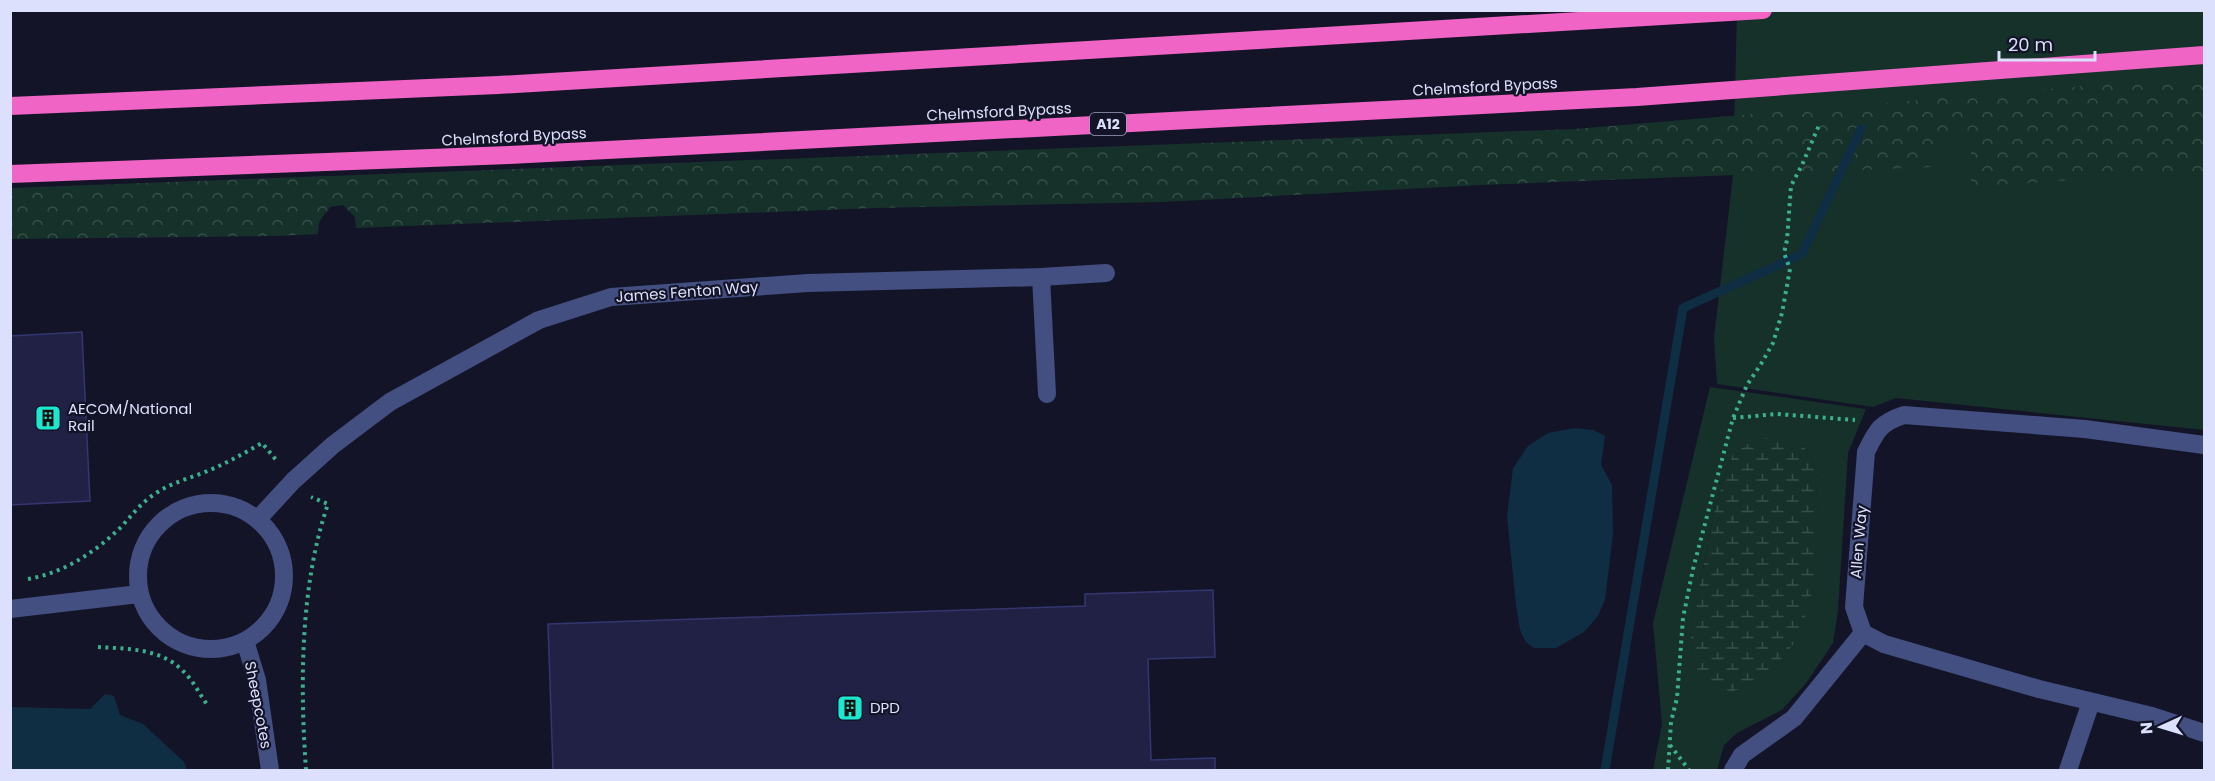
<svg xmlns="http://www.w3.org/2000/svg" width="2215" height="781" font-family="Poppins,sans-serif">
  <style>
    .green { fill: #16312a; fill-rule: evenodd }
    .forest { fill: url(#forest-crowns) }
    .wetland { fill: url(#wetland-marsh) }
    .water { fill: #102e43 }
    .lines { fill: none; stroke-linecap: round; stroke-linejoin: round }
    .stream { stroke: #102e43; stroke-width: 9 }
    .building { fill: #212146; stroke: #353670; stroke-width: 1.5 }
    .path { stroke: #3daf8f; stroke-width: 4; stroke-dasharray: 3 4.5; stroke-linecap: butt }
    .minor { stroke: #434e81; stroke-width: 18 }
    .highway { stroke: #ef64c5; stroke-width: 18 }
    .labels { text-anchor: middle; stroke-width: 4.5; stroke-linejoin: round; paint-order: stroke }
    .shield { fill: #131427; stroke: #a0a3bc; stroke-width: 1.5 }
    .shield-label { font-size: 14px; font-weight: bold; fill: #dce0fc }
    .street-label { font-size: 15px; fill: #dce0fc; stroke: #131427 }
    .poi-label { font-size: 15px; fill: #dce0fc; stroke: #131427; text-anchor: start }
  </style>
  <defs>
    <pattern id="forest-crowns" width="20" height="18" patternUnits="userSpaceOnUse" patternTransform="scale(1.5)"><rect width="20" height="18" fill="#16312a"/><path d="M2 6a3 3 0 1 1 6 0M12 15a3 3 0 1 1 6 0" fill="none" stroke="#374f4a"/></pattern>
    <pattern id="wetland-marsh" width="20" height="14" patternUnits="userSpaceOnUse" patternTransform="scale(1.5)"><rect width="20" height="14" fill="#16312a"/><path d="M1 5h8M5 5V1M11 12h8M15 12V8" fill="none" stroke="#374f4a"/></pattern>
  </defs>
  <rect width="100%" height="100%" fill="#131427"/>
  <!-- green -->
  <g class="green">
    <polygon points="1737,11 2204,11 2204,430 1896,398 1873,407 1717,384 1714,338 1733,175"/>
    <path d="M1710,387L1866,409L1848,453L1838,611L1833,643L1807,682L1782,710L1737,733L1724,745L1717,770H1653L1662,724L1653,623ZM1803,445L1817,471L1816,522L1694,664L1690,634L1716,503L1733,454Z"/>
  </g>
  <!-- forest -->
  <polygon class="forest" points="2204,76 2204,171 1971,187 1971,153 1965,134 1947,134 1936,152 1937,167 1482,185 1163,202 876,208 356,228 355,217 343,205 330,207 319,222 318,234 277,236 11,239 11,188 1575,129"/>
  <!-- wetland -->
  <polygon class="wetland" points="1779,437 1803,445 1817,471 1816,576 1800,636 1764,680 1731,692 1704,678 1694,664 1690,634 1716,503 1733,454 1754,440"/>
  <!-- water -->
  <g class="water">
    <polygon points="1574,428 1593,430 1605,436 1601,465 1612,485 1613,534 1605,600 1598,616 1584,632 1556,648 1534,648 1526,642 1520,630 1516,605 1507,516 1513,468 1528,446 1548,433"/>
    <polygon points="105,694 114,696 120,715 143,724 184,762 187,770 11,770 11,707 90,709"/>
  </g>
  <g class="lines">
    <!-- stream -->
    <polyline class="stream" points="1605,770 1683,308 1802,254 1861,129"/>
  </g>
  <!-- building -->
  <g class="building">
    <polygon points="82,332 90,501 10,505 10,336"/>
    <polygon points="1213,590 1215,657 1148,659 1151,760 1215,758 1215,770 553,770 548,624 1085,606 1085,594"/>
  </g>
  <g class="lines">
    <!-- path -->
    <g class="path">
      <polyline points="1733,418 1777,414 1855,420"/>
      <path d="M28,579C63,573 94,553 119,529C131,517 140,503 155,494C170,483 188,479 205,472C225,464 243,454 262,443L277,461"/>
      <path d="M98,647C127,649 161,648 183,671C193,680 200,695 208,706"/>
      <polyline points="1670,745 1689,770"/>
      <path d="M306,770C300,685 300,585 328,504L311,497"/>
      <polyline points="1668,770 1671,722 1677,698 1683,618 1693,569 1733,418 1747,385 1761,364 1773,343 1782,313 1790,269 1784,253 1787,240 1791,186 1802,165 1820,123"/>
    </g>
    <!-- minor -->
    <g class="minor">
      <polyline points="1041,277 1047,394"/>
      <path d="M2204,445L2085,429L1904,415C1880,423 1877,430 1866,452L1854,607L1863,633L1884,644L2039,689L2152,716L2204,733"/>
      <circle cx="211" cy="576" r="73"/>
      <polyline points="258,519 293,481 333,445 390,402 539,320 611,297 808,283 1041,277 1106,273"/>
      <polyline points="10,609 139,594"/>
      <polyline points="245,641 257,680 270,770"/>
      <polyline points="1733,770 1742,755 1794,718 1863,633"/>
      <polyline points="2068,770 2091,702"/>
    </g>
    <!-- highway -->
    <g class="highway">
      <polyline points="10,106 498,85 1763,10"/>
      <polyline points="10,174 509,155 1637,97 2204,55"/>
    </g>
  </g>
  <!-- icons -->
  <defs>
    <symbol id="building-square" viewBox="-11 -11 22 22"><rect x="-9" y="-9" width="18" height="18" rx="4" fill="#1ce8d0" stroke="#131427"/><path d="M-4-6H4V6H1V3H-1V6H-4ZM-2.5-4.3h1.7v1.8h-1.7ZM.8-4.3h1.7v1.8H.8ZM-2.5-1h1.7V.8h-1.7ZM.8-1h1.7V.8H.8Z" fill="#111"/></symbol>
  </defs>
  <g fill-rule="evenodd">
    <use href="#building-square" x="33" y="403" width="30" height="30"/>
    <use href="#building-square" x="835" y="693" width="30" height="30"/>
  </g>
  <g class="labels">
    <!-- shield labels -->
    <rect class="shield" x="1090" y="113" width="36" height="22" rx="4.5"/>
    <g class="shield-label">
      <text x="1108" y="129">A12</text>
    </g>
    <!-- street labels -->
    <g class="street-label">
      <text transform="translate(1485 87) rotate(-3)" y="5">Chelmsford Bypass</text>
      <text transform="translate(999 112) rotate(-3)" y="5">Chelmsford Bypass</text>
      <text transform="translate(514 137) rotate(-3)" y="5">Chelmsford Bypass</text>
      <text transform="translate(687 292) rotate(-4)" y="5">James Fenton Way</text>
      <text transform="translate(1859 542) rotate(-85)" y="5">Allen Way</text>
      <text transform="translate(258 705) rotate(79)" y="5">Sheepcotes</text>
    </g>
    <!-- poi labels -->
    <g class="poi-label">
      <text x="68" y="414">AECOM/National<tspan x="68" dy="17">Rail</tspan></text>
      <text x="870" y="713">DPD</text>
    </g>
  </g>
  <!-- border -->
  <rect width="2215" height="781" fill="none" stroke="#dce0fc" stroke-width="24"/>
  <!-- north arrow -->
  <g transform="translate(2161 727) rotate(266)" stroke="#131427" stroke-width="4.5" paint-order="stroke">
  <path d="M0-4.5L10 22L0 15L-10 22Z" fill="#dce0fc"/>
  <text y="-9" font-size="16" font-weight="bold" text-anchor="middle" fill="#dce0fc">N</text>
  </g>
  <!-- scale -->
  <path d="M1999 51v9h96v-9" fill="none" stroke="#dce0fc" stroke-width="3"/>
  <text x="2008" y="51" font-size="18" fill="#dce0fc" stroke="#131427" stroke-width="4.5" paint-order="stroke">20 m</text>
</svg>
